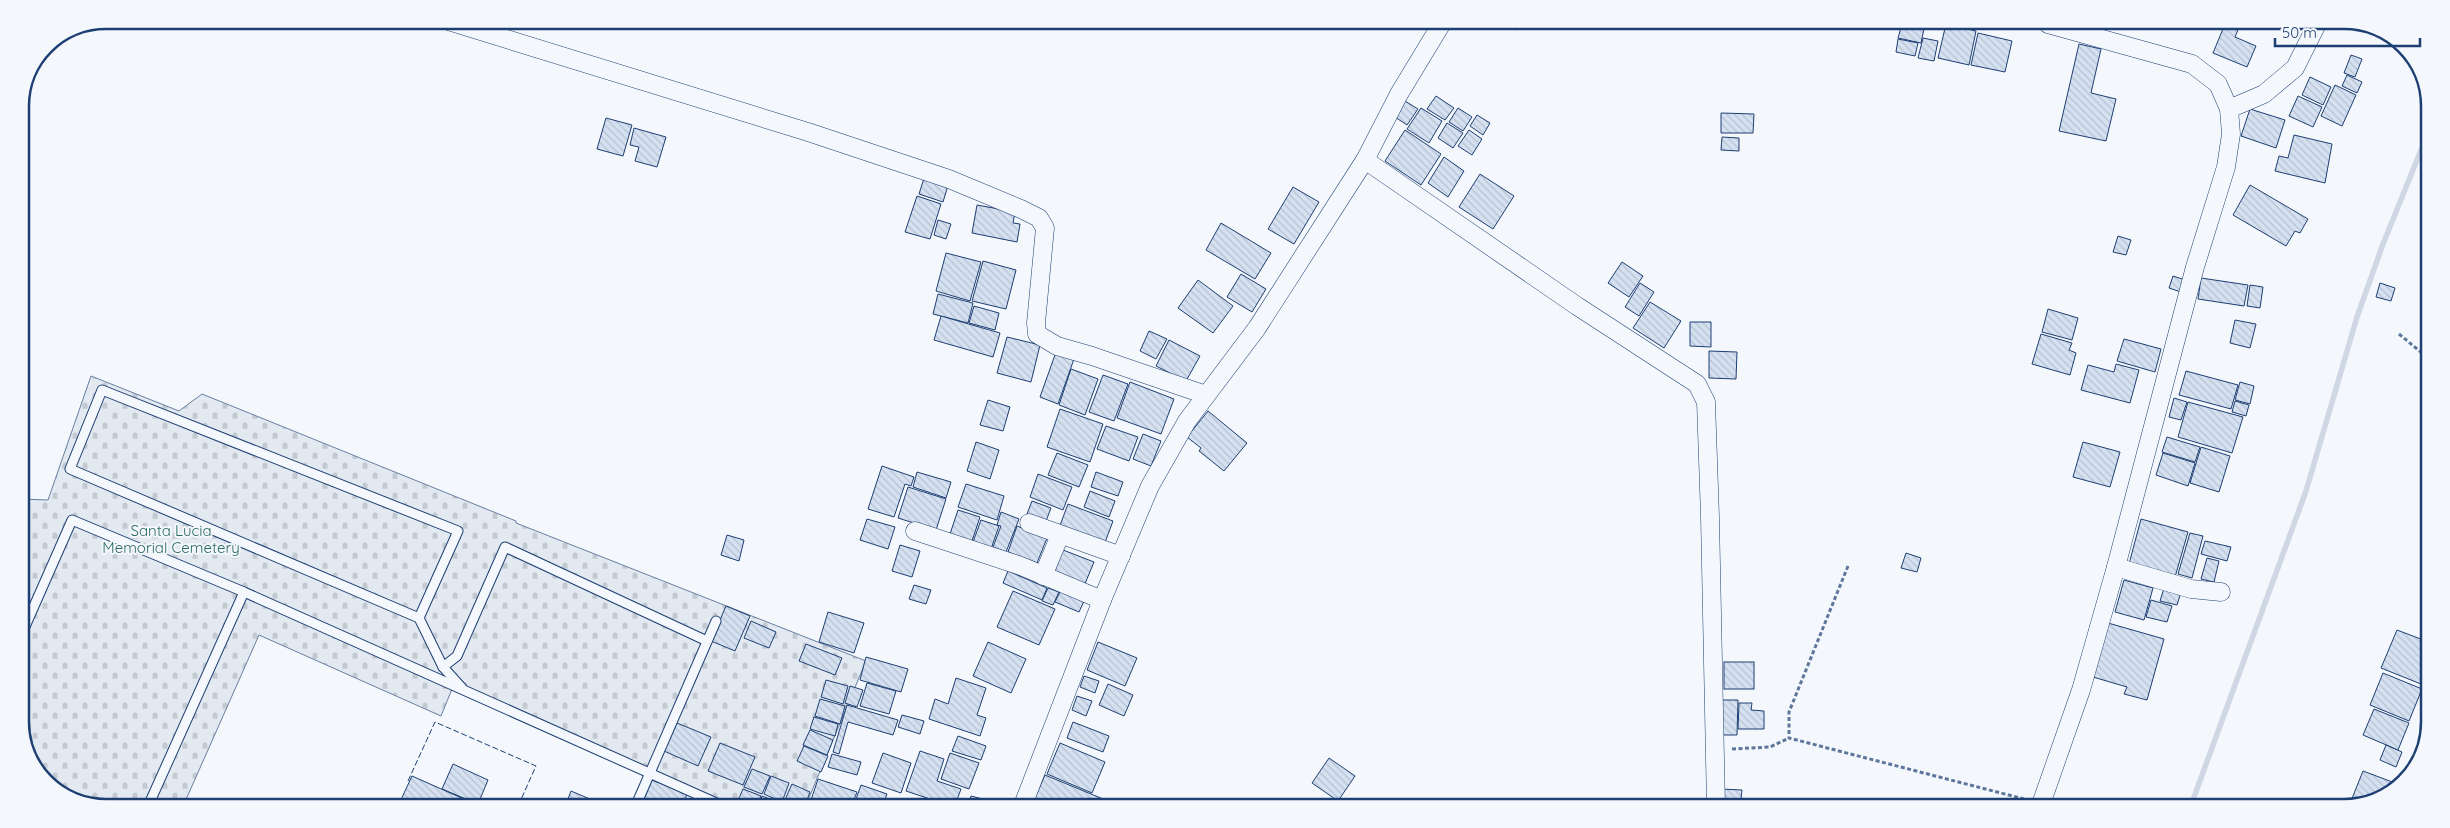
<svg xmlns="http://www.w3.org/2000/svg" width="2450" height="828" font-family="Quicksand,sans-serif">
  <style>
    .cemetery { fill: url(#cemetery-stones); stroke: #687fa3 }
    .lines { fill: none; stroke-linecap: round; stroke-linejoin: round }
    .stream { stroke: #cfd7e4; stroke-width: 5.5 }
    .building { fill: url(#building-back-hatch); stroke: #1d3f73 }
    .lane-casing { stroke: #1d3f73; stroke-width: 11 }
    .street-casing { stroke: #1d3f73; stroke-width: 19 }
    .path { stroke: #5e769c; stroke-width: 3; stroke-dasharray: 4 2.5; stroke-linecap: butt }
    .lane { stroke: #f4f7fb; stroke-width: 9 }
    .street { stroke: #f4f7fb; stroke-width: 18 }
    .fence { stroke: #1d3f73; stroke-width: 1; stroke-dasharray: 6 2.5; stroke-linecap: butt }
    .labels { text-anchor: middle; stroke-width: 4; stroke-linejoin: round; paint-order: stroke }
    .park-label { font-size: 15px; fill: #2c6c60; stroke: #f4f7fb }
    .rim { fill: none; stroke: #1d3f73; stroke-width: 2.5 }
  </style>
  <defs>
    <pattern id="cemetery-stones" width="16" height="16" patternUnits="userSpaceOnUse" patternTransform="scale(1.25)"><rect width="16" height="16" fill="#e3e9f0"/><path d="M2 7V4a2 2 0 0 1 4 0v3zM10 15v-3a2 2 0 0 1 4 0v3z" fill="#c2c9d1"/></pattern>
    <pattern id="building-back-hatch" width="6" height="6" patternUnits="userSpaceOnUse" patternTransform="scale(1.25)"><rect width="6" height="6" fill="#d5e0f0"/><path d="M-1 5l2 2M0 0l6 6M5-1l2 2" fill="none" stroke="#b6c1d1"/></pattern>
  </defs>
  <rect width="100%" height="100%" fill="#f4f7fb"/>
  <!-- cemetery -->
  <polygon class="cemetery" points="91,376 179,411 202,394 516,521 516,523 866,661 806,805 717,805 452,689 441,716 259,635 184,804 78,804 38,775 20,728 20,499 48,500"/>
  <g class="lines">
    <!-- stream -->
    <polyline class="stream" points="2190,808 2306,491 2357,317 2383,244 2430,128"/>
  </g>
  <!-- building -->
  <g class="building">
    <polygon points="1506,23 1523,23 1517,30"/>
    <polygon points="1902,24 1925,24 1921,43 1898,38"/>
    <polygon points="1946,24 1976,31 1969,65 1938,58"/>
    <polygon points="2225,24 2240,25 2235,37 2256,46 2247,67 2213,53"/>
    <polygon points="1978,33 2012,41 2005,72 1971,65"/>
    <polygon points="1923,38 1938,41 1934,61 1918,58"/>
    <polygon points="1898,39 1918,43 1915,56 1896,52"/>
    <polygon points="2079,44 2101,49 2091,93 2116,99 2106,141 2059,131"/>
    <polygon points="2351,55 2362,59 2355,77 2344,73"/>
    <polygon points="2347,75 2362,82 2357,93 2342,86"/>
    <polygon points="2310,77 2331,87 2323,105 2302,95"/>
    <polygon points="2335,85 2356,95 2342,126 2321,116"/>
    <polygon points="1436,96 1454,108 1445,120 1427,109"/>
    <polygon points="2298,96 2322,107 2313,127 2289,116"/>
    <polygon points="1405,101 1418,109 1407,125 1395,117"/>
    <polygon points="1421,108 1442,121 1429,143 1407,129"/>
    <polygon points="1458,108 1472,117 1463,131 1449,122"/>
    <polygon points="2250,109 2285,120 2276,148 2241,136"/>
    <polygon points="1721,113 1754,114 1753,133 1721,133"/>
    <polygon points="1477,115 1490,123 1483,135 1470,126"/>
    <polygon points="606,118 632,125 623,156 597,149"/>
    <polygon points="1447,123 1463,133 1453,148 1438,138"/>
    <polygon points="634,128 666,137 657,167 635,161 639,147 630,145"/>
    <polygon points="1405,130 1441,154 1421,185 1385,161"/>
    <polygon points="1469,130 1482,139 1472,155 1458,146"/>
    <polygon points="2294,135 2332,144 2325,183 2275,171 2279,156 2288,158"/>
    <polygon points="1722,137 1739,138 1739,151 1721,150"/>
    <polygon points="1444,157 1464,171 1448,197 1428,183"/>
    <polygon points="1480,174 1514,196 1493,229 1459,207"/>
    <polygon points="925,175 949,182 943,202 919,194"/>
    <polygon points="2250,185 2308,219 2300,233 2295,231 2286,246 2233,215"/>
    <polygon points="1293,187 1319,202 1294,244 1268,229"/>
    <polygon points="917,196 941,204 930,239 905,232"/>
    <polygon points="977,205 1015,212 1013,223 1020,224 1017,242 972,233"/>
    <polygon points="938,220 951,224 946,239 934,235"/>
    <polygon points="1221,223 1271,253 1255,279 1206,250"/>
    <polygon points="2118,236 2131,240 2126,255 2113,252"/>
    <polygon points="946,253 981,262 970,301 936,291"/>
    <polygon points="983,261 1016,270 1006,309 972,301"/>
    <polygon points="1622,262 1643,276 1629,297 1608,283"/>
    <polygon points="1241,274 1266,289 1252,312 1227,297"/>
    <polygon points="2173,276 2185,280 2181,292 2169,288"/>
    <polygon points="2201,278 2248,285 2244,306 2198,299"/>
    <polygon points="1198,280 1233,306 1213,333 1178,308"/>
    <polygon points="1640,283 1654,292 1639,316 1625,307"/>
    <polygon points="2380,283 2395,288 2391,301 2376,297"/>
    <polygon points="2250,285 2263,287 2260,308 2247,306"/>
    <polygon points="938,294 973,303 968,323 933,314"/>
    <polygon points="1650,302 1681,321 1664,348 1633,328"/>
    <polygon points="974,306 999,313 995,330 969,323"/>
    <polygon points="2048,309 2078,318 2072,340 2042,332"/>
    <polygon points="941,316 1000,333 993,357 934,340"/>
    <polygon points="2235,320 2256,324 2250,348 2230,343"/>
    <polygon points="1690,322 1711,322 1711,347 1690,346"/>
    <polygon points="1149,331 1167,339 1156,359 1140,351"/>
    <polygon points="2041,334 2072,343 2069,350 2076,353 2070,375 2032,364"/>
    <polygon points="1007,337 1040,345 1031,382 997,373"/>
    <polygon points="2124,339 2161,349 2155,372 2117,361"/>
    <polygon points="1169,340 1200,356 1186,381 1156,366"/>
    <polygon points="1709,351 1737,352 1736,379 1709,378"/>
    <polygon points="1056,352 1074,359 1058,404 1040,397"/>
    <polygon points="2116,364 2139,370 2130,403 2081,390 2088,365 2114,372"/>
    <polygon points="1071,369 1098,379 1085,415 1059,405"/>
    <polygon points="2186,371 2238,385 2231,409 2179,395"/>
    <polygon points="1103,375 1128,384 1114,421 1089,412"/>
    <polygon points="1130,382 1174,399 1161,434 1117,418"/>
    <polygon points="2240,382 2254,386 2250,404 2235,400"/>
    <polygon points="2174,398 2187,402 2181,420 2169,417"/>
    <polygon points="988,400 1010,407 1003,431 980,425"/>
    <polygon points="2235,401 2249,405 2246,416 2232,412"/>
    <polygon points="2188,402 2243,417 2232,453 2178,437"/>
    <polygon points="1060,409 1103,424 1090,462 1047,447"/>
    <polygon points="1208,411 1247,443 1224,471 1199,451 1201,448 1187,437"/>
    <polygon points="1106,426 1138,437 1129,461 1097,449"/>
    <polygon points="1143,434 1161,441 1151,466 1133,459"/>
    <polygon points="2167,437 2200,447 2195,462 2162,452"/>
    <polygon points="976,442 999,450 990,479 967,471"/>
    <polygon points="2083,442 2120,452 2110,487 2073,477"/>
    <polygon points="2201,447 2230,456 2219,492 2190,483"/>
    <polygon points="1057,453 1088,465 1079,487 1048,475"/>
    <polygon points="2163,453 2195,463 2188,486 2156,475"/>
    <polygon points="882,466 914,477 911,486 905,484 894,517 868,509"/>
    <polygon points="917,472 951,482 946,498 913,487"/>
    <polygon points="1096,472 1123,482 1118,496 1091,487"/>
    <polygon points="1038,474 1072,487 1063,510 1030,497"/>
    <polygon points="966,484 1004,496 997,520 958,507"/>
    <polygon points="908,487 946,499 936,530 898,518"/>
    <polygon points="1090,491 1115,501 1109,517 1084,507"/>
    <polygon points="1032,501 1051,508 1046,521 1027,514"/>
    <polygon points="1068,504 1113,521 1104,545 1059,528"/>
    <polygon points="958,510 980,517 972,541 950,534"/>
    <polygon points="1001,512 1019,519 1006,552 993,547 1001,526 997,525"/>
    <polygon points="867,519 895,527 888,549 860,540"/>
    <polygon points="2141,519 2188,532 2175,577 2129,564"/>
    <polygon points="981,520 999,526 991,549 973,542"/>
    <polygon points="1017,526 1047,538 1037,563 1008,552"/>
    <polygon points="2190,533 2203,536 2192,578 2178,574"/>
    <polygon points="727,535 744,540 739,561 721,555"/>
    <polygon points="2205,541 2231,547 2227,561 2201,554"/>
    <polygon points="900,545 920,551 912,577 892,571"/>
    <polygon points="1063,550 1094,562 1084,586 1054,573"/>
    <polygon points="1906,553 1921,558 1917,572 1901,568"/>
    <polygon points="2207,558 2219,561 2214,582 2201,579"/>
    <polygon points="1008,571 1047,588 1042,600 1003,583"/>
    <polygon points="2124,580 2153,588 2144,620 2115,612"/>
    <polygon points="914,585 931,590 926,604 909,599"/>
    <polygon points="2165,585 2182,589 2177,605 2160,601"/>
    <polygon points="1048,588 1059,592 1053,605 1042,601"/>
    <polygon points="1062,588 1085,599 1079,612 1055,602"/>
    <polygon points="1013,591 1055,609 1039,645 997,627"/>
    <polygon points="2151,600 2172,606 2167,622 2146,617"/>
    <polygon points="726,606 750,616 735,651 711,641"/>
    <polygon points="828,612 864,623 854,653 819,642"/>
    <polygon points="751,621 776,632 769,648 744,638"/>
    <polygon points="2108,623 2164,639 2147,700 2124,694 2127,687 2093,677"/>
    <polygon points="2397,630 2426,641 2426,686 2381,668"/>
    <polygon points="988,642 1026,659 1011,693 973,676"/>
    <polygon points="1098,642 1137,658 1125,686 1087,670"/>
    <polygon points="806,644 842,658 835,675 799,661"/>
    <polygon points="866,657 908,669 901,692 860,680"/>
    <rect x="1724" y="662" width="30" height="27"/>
    <polygon points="2383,673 2422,689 2409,721 2370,705"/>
    <polygon points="1084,676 1099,681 1095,693 1080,687"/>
    <polygon points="956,678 986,688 977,715 986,718 980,736 929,719 935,699 948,704"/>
    <polygon points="826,680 848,686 843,704 821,697"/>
    <polygon points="867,683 896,691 889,714 860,706"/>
    <polygon points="1108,684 1133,695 1124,716 1099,705"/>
    <polygon points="850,686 863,690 857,707 845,703"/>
    <polygon points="1077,696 1092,701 1086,716 1072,710"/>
    <polygon points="820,699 845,706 840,724 815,716"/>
    <polygon points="1720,700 1738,700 1737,735 1719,735"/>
    <polygon points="1739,703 1752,703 1751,710 1764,711 1764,729 1738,729"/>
    <polygon points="847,705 898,720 893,735 848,722 839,754 833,752"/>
    <polygon points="2374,709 2409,723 2398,750 2363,735"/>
    <polygon points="902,715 924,721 920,734 898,727"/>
    <polygon points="814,717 838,724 835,736 810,729"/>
    <polygon points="1073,722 1109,736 1103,752 1067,738"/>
    <polygon points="677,723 711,737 698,766 664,751"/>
    <polygon points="810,730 833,740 827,755 803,745"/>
    <polygon points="958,736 986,746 981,760 952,751"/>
    <polygon points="720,743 755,757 743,785 708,771"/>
    <polygon points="1060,743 1105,762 1092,793 1047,774"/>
    <polygon points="2386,745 2402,752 2396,767 2380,760"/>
    <polygon points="804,746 828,756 821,772 797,761"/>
    <polygon points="920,751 944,759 937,781 961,789 955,805 948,805 906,791"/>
    <polygon points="883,753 911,763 901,793 872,783"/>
    <polygon points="950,753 979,763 969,789 941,779"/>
    <polygon points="832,754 861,762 857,775 828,767"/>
    <polygon points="1329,758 1355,776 1338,801 1312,783"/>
    <polygon points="453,764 488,780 478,804 442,789"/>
    <polygon points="752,769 770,776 762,794 744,787"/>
    <polygon points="2363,771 2395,783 2391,792 2358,804 2351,801"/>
    <polygon points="1045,775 1108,801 1106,806 1032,805"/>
    <polygon points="412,776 475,804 432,804 421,799 418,804 399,804"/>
    <polygon points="771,776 789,783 782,802 764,794"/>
    <polygon points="818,779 857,792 852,805 816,805 810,803"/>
    <polygon points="652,780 687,794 683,805 658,805 644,799"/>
    <polygon points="792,784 810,792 805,805 791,805 784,802"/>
    <polygon points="861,785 887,794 883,805 854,805"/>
    <polygon points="743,789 761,796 757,805 736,805"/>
    <polygon points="1721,789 1742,790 1740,807 1719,807"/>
    <polygon points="571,791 604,805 566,804"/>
    <polygon points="762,796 780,803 779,805 759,805"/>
    <polygon points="971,796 994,802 993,805 968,805"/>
    <polygon points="697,798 714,805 694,805"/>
  </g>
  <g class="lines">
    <defs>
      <g id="lane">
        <polyline points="419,618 458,531 102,390 70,469 419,618 443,667 462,688"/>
        <polyline points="20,638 72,520 244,592 721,805"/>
        <polyline points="443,667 457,656 505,547 707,641"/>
        <polyline points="149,804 244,592"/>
        <polyline points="636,805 716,621"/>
      </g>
      <g id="street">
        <polyline points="448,21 808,132 949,179 1021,209 1039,218 1045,228 1036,323 1037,334 1057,346 1092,356 1206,395"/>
        <polyline points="2229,109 2264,94 2295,68 2317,24"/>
        <polyline points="1365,160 1577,306 1697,384 1706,402 1710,517 1716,807"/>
        <polyline points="1029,523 1121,556"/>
        <polyline points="915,531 1021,566 1102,600"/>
        <polyline points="2116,567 2191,589 2221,592"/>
        <polyline points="1043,576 1060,535"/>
        <polyline points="1023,805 1102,600 1150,486 1187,421 1257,328 1365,160 1399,94 1442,23"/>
        <polyline points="2040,807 2081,690 2116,567 2195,267 2226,167 2231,134 2229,109 2218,84 2192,64 2048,24"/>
      </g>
    </defs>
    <!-- lane casing -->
    <use href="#lane" class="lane-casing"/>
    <!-- street casing -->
    <use href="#street" class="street-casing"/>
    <!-- path -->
    <g class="path">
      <polyline points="2399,334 2428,358"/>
      <polyline points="1848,566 1789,712 1789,738 2024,799"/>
      <polyline points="1732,749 1770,747 1789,738"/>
    </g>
    <!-- lane -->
    <use href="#lane" class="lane"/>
    <!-- street -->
    <use href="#street" class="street"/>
    <!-- fence -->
    <polyline class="fence" points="408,781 435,722 536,766 519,804"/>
  </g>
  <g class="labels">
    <!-- park labels -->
    <g class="park-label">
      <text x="171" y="536">Santa Lucia<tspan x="171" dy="17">Memorial Cemetery</tspan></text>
    </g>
  </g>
  <!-- crop -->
  <path d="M0 0H2450V828H0ZM106 29H2344A77 77 0 0 1 2421 106V722A77 77 0 0 1 2344 799H106A77 77 0 0 1 29 722V106A77 77 0 0 1 106 29Z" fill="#f4f7fb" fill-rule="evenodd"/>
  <path class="rim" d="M106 29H2344A77 77 0 0 1 2421 106V722A77 77 0 0 1 2344 799H106A77 77 0 0 1 29 722V106A77 77 0 0 1 106 29Z"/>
  <!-- scale -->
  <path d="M2275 38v8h145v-8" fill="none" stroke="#1d3f73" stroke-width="2.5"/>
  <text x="2282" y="38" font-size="15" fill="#1d3f73" stroke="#f4f7fb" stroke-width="4" paint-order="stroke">50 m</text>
</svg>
